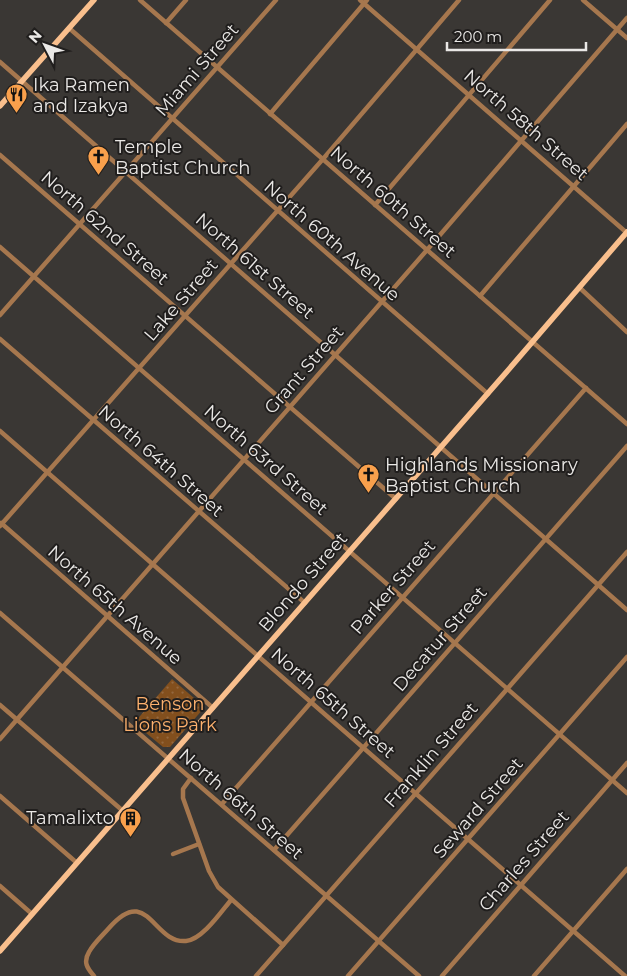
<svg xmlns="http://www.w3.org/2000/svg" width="627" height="976" font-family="Montserrat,sans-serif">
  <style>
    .grass { fill: url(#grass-dots) }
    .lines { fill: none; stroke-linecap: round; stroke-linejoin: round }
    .minor { stroke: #a6774e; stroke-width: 4.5 }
    .major { stroke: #f9bf8d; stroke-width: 5.5 }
    .labels { text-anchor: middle; stroke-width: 4; stroke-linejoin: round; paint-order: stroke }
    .street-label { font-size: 18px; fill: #eae8e6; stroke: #201e1d }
    .poi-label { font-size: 18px; fill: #eae8e6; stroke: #201e1d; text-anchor: start }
    .park-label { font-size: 18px; fill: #fdb16e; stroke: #201e1d }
  </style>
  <defs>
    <pattern id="grass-dots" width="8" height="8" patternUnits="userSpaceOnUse" patternTransform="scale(1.25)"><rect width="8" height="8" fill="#824f1d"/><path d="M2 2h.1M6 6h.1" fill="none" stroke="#94683e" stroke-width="1.8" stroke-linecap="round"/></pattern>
  </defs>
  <rect width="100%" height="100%" fill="#3a3734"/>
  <!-- grass -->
  <polygon class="grass" points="172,679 202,705 204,708 170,747 163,747 134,723"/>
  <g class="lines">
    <!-- minor -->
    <g class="minor">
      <polyline points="140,0 627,424"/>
      <polyline points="360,0 627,233"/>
      <polyline points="583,0 627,38"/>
      <polyline points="166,23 186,0"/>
      <polyline points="69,28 488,394"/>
      <polyline points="0,62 627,610"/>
      <polyline points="270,114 367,0"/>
      <polyline points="0,155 396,499"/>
      <polyline points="375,205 550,0"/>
      <polyline points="0,247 627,793"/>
      <polyline points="580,288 627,332"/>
      <polyline points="480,296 627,124"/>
      <polyline points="0,315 276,0"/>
      <polyline points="0,339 305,603"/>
      <polyline points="0,431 625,976"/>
      <polyline points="1,523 213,708"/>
      <polyline points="0,526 323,159 459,0"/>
      <polyline points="0,613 419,976"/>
      <polyline points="0,705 123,811"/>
      <polyline points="0,739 427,250 627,18"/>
      <polyline points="191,778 183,789 183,798 209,871 218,887 283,945"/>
      <polyline points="0,796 77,863"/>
      <polyline points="222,804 586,388"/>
      <polyline points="274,850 627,446"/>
      <polyline points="173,854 199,844"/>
      <polyline points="0,886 32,914"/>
      <path d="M94,976C87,968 83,962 89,952C94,943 102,936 109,928C148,883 153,944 186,941C202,940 221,912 231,900"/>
      <polyline points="256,976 627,552"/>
      <polyline points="348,976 627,657"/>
      <polyline points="442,976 627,763"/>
      <polyline points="534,976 627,869"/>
    </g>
    <!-- major -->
    <g class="major">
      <polyline points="0,106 94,0"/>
      <polyline points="0,951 510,368 627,232"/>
    </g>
  </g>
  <!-- icons -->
  <defs>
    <symbol id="restaurant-pin" viewBox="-11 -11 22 30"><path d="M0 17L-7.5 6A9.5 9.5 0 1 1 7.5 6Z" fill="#f9a04c" stroke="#201e1d"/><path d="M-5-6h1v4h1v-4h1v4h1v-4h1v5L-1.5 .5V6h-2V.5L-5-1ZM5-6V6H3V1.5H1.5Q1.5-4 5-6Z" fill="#111"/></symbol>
    <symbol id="church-pin" viewBox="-11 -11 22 30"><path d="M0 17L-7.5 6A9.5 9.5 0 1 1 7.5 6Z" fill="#f9a04c" stroke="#201e1d"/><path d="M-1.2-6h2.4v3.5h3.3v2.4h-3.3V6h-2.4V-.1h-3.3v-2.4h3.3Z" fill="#111"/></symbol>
    <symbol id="building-pin" viewBox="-11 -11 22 30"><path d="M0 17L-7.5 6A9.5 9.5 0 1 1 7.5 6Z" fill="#f9a04c" stroke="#201e1d"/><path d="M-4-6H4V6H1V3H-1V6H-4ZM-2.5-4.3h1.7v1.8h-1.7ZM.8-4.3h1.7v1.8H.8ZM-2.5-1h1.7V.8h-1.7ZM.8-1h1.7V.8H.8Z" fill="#111"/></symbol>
  </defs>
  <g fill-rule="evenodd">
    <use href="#restaurant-pin" x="4" y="82" width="25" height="34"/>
    <use href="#church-pin" x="86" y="144" width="25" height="34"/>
    <use href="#church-pin" x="356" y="462" width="25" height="34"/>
    <use href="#building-pin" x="118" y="806" width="25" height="34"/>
  </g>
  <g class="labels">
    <!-- street labels -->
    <g class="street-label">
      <text transform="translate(197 70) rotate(-49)" y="6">Miami Street</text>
      <text transform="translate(526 125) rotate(41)" y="6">North 58th Street</text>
      <text transform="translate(393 202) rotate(41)" y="6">North 60th Street</text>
      <text transform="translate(105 228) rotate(41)" y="6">North 62nd Street</text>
      <text transform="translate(332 241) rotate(41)" y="6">North 60th Avenue</text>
      <text transform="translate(255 266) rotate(41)" y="6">North 61st Street</text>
      <text transform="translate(181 300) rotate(-49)" y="6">Lake Street</text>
      <text transform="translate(304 370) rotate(-49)" y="6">Grant Street</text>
      <text transform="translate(266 460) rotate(41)" y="6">North 63rd Street</text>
      <text transform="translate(161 461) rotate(41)" y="6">North 64th Street</text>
      <text transform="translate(303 582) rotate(-49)" y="6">Blondo Street</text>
      <text transform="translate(393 587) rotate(-49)" y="6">Parker Street</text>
      <text transform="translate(115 605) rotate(41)" y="6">North 65th Avenue</text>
      <text transform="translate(440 639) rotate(-49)" y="6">Decatur Street</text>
      <text transform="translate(333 703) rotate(41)" y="6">North 65th Street</text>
      <text transform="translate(431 755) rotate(-49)" y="6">Franklin Street</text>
      <text transform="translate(241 804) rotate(41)" y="6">North 66th Street</text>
      <text transform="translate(478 808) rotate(-49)" y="6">Seward Street</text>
      <text transform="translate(524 861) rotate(-49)" y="6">Charles Street</text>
    </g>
    <!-- poi labels -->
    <g class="poi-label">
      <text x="33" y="91">Ika Ramen<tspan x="33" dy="21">and Izakya</tspan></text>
      <text x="115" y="153">Temple<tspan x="115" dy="21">Baptist Church</tspan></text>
      <text x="385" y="471">Highlands Missionary<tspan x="385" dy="21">Baptist Church</tspan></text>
      <text x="114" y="824" text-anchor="end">Tamalixto</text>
    </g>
    <!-- park labels -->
    <g class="park-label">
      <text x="170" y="710">Benson<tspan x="170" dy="21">Lions Park</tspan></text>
    </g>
  </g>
  <!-- north arrow -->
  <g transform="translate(45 45) rotate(311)" stroke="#201e1d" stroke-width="4" paint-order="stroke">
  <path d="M0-4L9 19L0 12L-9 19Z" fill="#eae8e6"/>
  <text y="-8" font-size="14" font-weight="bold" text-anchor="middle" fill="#eae8e6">N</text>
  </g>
  <!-- scale -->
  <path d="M447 42v8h139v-8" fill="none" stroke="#eae8e6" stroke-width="2.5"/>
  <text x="454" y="42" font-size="15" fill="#eae8e6" stroke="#201e1d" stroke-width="4" paint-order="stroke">200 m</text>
</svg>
